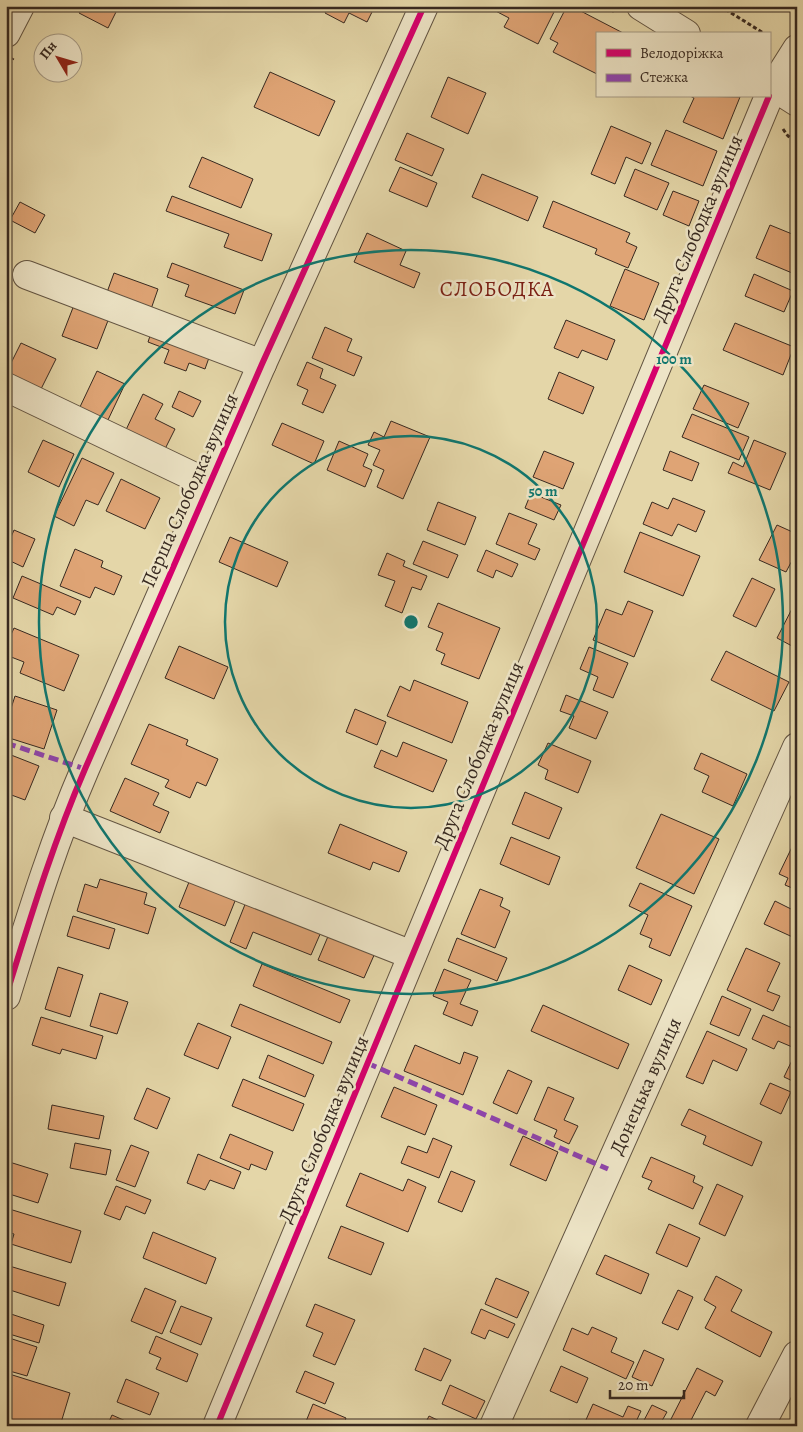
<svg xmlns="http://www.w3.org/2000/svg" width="803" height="1432" font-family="Alegreya,serif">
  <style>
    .building { fill: #dfa475; stroke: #372920 }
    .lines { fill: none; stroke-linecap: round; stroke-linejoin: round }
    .minor-casing { stroke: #625442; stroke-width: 30 }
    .path { stroke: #372920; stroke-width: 3; stroke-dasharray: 4 2.5; stroke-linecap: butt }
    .minor { stroke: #ede4c6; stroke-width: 28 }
    .quiet { stroke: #8e44ad; stroke-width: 5; stroke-dasharray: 10 5; stroke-linecap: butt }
    .cycleway-casing { stroke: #ede4c6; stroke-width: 9 }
    .cycleway { stroke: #d6006c; stroke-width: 6 }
    .ring { fill: none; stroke: #0f766e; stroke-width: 2.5 }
    .labels { text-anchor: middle; stroke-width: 5; stroke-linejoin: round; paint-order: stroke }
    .street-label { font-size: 20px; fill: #372920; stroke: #ede4c6 }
    .neighbourhood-label { font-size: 21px; letter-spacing: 1px; fill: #7a1f14; stroke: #ede4c6 }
    .centre { fill: #0f766e; stroke: #ede4c6; stroke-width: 2.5 }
    .ring-label { font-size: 15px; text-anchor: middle; font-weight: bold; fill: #0f766e; stroke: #ede4c6; stroke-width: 5; stroke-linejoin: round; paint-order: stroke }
  </style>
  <rect width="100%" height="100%" fill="#e4d6a8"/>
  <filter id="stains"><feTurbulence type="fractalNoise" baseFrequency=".004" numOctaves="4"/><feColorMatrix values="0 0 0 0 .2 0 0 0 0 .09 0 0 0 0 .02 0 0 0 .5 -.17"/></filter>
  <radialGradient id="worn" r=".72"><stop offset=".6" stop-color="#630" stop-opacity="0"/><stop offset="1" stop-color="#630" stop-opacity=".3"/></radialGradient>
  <!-- building -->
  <g class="building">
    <polygon points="83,6 119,6 108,28 79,13"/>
    <polygon points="329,6 375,6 367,22 349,13 344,23 325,13"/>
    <polygon points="486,6 557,6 538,44 504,27 509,18"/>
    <polygon points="567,6 571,6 625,34 597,34 597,74 553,52 558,43 550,39"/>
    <polygon points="270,72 335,101 319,136 254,107"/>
    <polygon points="448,77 486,93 468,134 431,117"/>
    <polygon points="690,96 740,97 723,139 683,122 694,98"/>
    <polygon points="611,126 651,143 642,164 626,157 615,184 591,174"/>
    <polygon points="666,130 717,151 703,186 651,165"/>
    <polygon points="407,133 444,149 432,176 395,160"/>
    <polygon points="202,157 253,179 241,208 189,187"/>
    <polygon points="400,167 437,183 427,207 389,191"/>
    <polygon points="635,169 669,183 657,210 624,196"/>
    <polygon points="482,174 538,197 528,221 472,197"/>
    <polygon points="673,191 699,201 689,226 663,215"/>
    <polygon points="172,196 272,234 262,261 224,247 229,234 166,211"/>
    <polygon points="553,201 630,233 626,242 637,247 628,268 595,254 597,249 543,227"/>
    <polygon points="20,202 45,215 35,233 10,220"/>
    <polygon points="770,225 797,236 797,275 756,258"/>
    <polygon points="367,233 406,251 400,265 420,273 414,288 354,262"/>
    <polygon points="172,263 244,290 235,314 185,296 189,285 167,277"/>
    <polygon points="625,269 659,283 644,320 610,306"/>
    <polygon points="114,273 158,289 150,312 106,295"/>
    <polygon points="754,274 793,291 784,312 745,296"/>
    <polygon points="74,305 109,318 97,349 62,336"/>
    <polygon points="566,320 615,340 607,360 582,350 578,358 554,348"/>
    <polygon points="735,323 794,347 783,375 723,350"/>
    <polygon points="325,327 352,339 347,351 362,357 354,376 312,358"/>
    <polygon points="152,330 211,352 205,369 189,363 186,371 164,363 169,350 148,342"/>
    <polygon points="21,343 56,359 39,393 6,377 6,373"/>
    <polygon points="307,362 323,369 320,378 336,385 323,413 302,404 308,390 297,385"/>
    <polygon points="97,371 125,384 107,422 79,409"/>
    <polygon points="559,372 594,387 583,414 548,399"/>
    <polygon points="704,385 749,403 738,428 693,409"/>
    <polygon points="179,391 201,401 193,417 172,407"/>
    <polygon points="143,394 163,404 155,419 175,429 163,453 124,434"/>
    <polygon points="692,414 749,437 739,460 682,437"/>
    <polygon points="391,421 430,437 403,499 377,487 384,470 373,465 380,450 368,445 374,432 384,437"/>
    <polygon points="282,423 324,441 314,464 272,445"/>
    <polygon points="43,440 74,454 59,487 28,472"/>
    <polygon points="754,440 786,453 770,490 728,473 733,462 743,467"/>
    <polygon points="339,441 368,454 363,466 372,470 365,487 327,470"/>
    <polygon points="544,451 574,463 563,489 533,477"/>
    <polygon points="670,451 699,463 692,481 663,470"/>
    <polygon points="82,458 114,473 98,505 86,500 74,526 54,516"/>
    <polygon points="121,479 160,498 145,529 106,511"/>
    <polygon points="531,493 561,505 554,520 525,508"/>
    <polygon points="673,498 705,511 696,532 678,524 672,536 643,524 652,502 668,509"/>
    <polygon points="438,502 476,517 465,545 427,530"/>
    <polygon points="509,513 537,524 528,544 540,549 535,560 496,544"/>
    <polygon points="777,525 797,534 797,551 786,572 759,560"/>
    <polygon points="14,530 35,539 23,567 6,559 6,549"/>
    <polygon points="640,532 700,556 683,596 624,572"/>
    <polygon points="230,537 288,562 277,587 219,562"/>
    <polygon points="423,541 458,555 448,578 413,564"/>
    <polygon points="75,549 103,561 101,567 122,576 114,595 95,587 90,598 60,586"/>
    <polygon points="486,550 518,564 512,577 496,570 493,578 477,571"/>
    <polygon points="387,553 405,561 403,566 427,576 421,590 412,587 402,613 385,606 395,581 378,575"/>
    <polygon points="22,576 81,601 75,615 57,607 53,615 13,598"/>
    <polygon points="752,578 775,589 756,627 733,616"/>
    <polygon points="797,599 797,636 792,646 777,638"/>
    <polygon points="628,601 653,611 634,657 593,640 606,609 622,615"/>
    <polygon points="438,603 500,628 479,679 441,664 445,654 436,650 443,633 428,627"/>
    <polygon points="14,628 79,655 64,691 20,673 24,662 6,655 6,646"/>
    <polygon points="179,646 228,667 214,699 165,678"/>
    <polygon points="589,647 628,663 613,698 593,690 598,677 580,669"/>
    <polygon points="726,651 789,682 774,711 711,680"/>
    <polygon points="414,680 468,702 452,743 387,716 400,686 410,691"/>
    <polygon points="566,695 608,712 596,739 569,728 574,716 560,711"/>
    <polygon points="15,696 57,710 44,749 6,737 6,724"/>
    <polygon points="355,709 386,722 377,745 346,732"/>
    <polygon points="149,724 188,740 186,745 218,759 206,786 197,782 190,798 165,787 169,780 131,764"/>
    <polygon points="403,742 447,760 433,792 374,767 381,750 397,757"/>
    <polygon points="548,743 591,761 578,793 545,779 548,770 538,765"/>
    <polygon points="6,753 39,766 25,800 6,793"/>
    <polygon points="701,753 747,774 733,806 702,792 709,776 694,769"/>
    <polygon points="125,778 159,793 153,805 169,812 160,833 110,811"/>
    <polygon points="525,792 562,808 549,839 512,824"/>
    <polygon points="661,814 719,839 694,894 636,868"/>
    <polygon points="340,824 407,852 399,872 373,862 370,870 328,853"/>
    <polygon points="511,837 560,857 549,885 500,864"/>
    <polygon points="792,847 797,849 797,890 785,885 788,878 779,874"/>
    <polygon points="191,877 237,896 225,926 179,907"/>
    <polygon points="100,879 147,893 144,904 156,908 148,934 77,911 85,884 97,888"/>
    <polygon points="640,883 692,906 670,956 649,947 652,939 640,934 648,915 629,906"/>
    <polygon points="480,889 503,898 500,906 510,911 495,948 461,934"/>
    <polygon points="775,901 797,912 797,939 764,924"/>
    <polygon points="246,902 321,932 311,955 253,932 246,949 230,942"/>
    <polygon points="73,916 115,929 109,949 67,936"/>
    <polygon points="329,934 375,953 364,978 318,960"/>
    <polygon points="457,938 507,958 497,981 448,961"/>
    <polygon points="746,948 780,963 767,991 780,996 773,1011 727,990"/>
    <polygon points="262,964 350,1000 340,1023 253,986"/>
    <polygon points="629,965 662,980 651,1005 618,990"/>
    <polygon points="58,967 83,975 70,1017 45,1009"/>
    <polygon points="444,969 471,980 460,1004 478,1011 472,1026 443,1014 448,1002 433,996"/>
    <polygon points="100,993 128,1002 117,1034 90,1026"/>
    <polygon points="722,996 751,1009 739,1036 710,1024"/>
    <polygon points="240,1004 332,1042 323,1064 231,1026"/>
    <polygon points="543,1005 629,1044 618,1069 531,1031"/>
    <polygon points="763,1015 797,1030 797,1049 778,1041 774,1049 752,1039"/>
    <polygon points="41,1017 103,1036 96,1059 62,1049 60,1054 32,1045"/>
    <polygon points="198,1023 231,1037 218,1069 184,1055"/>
    <polygon points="707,1031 747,1049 737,1071 713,1060 703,1084 686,1077"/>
    <polygon points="415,1045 460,1064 464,1052 478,1057 463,1095 404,1071"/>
    <polygon points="795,1054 797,1055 797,1083 784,1077"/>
    <polygon points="268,1055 314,1075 305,1097 259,1078"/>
    <polygon points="508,1070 532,1081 517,1114 493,1103"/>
    <polygon points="243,1079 304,1104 293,1131 232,1106"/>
    <polygon points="770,1083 791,1092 781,1114 760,1104"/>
    <polygon points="394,1087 437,1105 425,1135 381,1117"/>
    <polygon points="548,1087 574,1098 564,1120 578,1126 569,1144 554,1137 557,1130 534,1120"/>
    <polygon points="147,1088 170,1098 157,1129 134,1119"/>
    <polygon points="52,1105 104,1116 99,1139 48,1129"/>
    <polygon points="689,1109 762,1142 752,1166 703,1144 706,1136 681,1125"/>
    <polygon points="230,1134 273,1152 266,1170 251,1164 249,1170 220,1158"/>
    <polygon points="523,1136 558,1152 546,1181 510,1165"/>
    <polygon points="433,1138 452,1146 439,1178 401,1163 408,1146 427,1153"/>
    <polygon points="75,1143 111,1150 106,1175 70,1168"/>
    <polygon points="131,1145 149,1152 135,1187 116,1180"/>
    <polygon points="198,1154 241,1172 234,1189 210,1180 205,1190 187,1183"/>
    <polygon points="651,1157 695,1176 693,1182 703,1187 693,1209 648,1189 652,1181 642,1177"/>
    <polygon points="6,1161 48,1174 38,1203 6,1193"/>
    <polygon points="451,1171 475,1181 462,1212 438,1202"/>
    <polygon points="360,1173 403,1191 408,1179 426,1187 408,1232 346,1206"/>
    <polygon points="717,1184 743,1196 725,1236 699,1224"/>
    <polygon points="116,1186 151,1200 145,1214 126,1206 120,1220 104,1214"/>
    <polygon points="6,1208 81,1231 71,1263 11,1244 14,1234 6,1232"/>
    <polygon points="669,1224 700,1238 687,1267 656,1253"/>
    <polygon points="341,1226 384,1243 371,1275 328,1258"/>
    <polygon points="153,1232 216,1258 206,1284 143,1258"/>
    <polygon points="605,1255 649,1274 641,1294 596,1274"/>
    <polygon points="6,1265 66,1283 59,1306 10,1290 6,1302"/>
    <polygon points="716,1276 742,1290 731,1311 772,1332 760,1357 705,1328 716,1307 704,1300"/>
    <polygon points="496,1278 529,1292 517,1318 485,1304"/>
    <polygon points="145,1288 176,1301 162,1334 131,1321"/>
    <polygon points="678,1290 693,1297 678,1330 662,1323"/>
    <polygon points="315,1304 355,1320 335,1365 313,1356 323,1333 306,1326"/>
    <polygon points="181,1306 212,1318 201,1345 170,1332"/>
    <polygon points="481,1309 515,1324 508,1338 489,1330 485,1339 471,1333"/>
    <polygon points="11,1314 44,1325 39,1343 6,1333"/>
    <polygon points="592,1327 617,1338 611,1352 634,1362 626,1379 563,1350 572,1328 588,1335"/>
    <polygon points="156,1336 198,1354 187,1382 156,1369 161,1358 149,1353"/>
    <polygon points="6,1337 37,1347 27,1376 6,1370"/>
    <polygon points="424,1348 451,1360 441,1381 415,1370"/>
    <polygon points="644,1350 664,1359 652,1386 632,1377"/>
    <polygon points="561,1366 588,1378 577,1403 550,1391"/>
    <polygon points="697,1368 723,1381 715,1396 706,1391 688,1426 675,1426 669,1423"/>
    <polygon points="305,1371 334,1383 325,1404 296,1392"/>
    <polygon points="6,1373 70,1393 60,1426 6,1426 11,1406 6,1405"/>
    <polygon points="126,1379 159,1393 150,1415 117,1402"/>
    <polygon points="450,1385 485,1401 476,1419 442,1404"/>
    <polygon points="313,1404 346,1418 343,1426 310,1426 305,1424"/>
    <polygon points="593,1404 623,1417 628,1406 641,1411 634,1426 593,1426 585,1422"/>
    <polygon points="652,1405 667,1412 659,1426 641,1426"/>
    <polygon points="112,1415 137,1426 107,1426"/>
    <polygon points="429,1416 450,1426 424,1426"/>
    <polygon points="569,1420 581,1426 567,1426"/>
    <polygon points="261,1421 272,1426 259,1426"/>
  </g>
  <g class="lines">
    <defs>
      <g id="minor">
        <polyline points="641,6 686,34"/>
        <polyline points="6,33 20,6"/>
        <polyline points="769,84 797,102"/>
        <polyline points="769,96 773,87 797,49"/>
        <polyline points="27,275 262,364"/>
        <polyline points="6,387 209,484"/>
        <polyline points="64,818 412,955"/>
        <path d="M6,996C30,919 53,843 85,769L262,364L424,6"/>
        <polyline points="217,1426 769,96"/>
        <polyline points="494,1426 797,747"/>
        <polyline points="760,1426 797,1355"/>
      </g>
    </defs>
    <!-- minor casing -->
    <use href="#minor" class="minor-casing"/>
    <!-- path -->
    <g class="path">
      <polyline points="605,6 615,12"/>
      <polyline points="720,6 765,34"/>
      <polyline points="6,71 13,58"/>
      <polyline points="783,129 788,136 797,142"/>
    </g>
    <!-- minor -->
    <use href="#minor" class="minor"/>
    <!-- quiet -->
    <g class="quiet">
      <polyline points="6,743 85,769"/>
      <polyline points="367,1063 608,1169"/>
    </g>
    <defs>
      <g id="cycleway">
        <path d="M6,996C30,919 53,843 85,769L262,364L424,6"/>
        <polyline points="217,1426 769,96"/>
      </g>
    </defs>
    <!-- cycleway casing -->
    <use href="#cycleway" class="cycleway-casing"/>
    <!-- cycleway -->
    <use href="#cycleway" class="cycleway"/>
  </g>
  <!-- distance rings -->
  <g class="ring">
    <circle cx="411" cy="622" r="186"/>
    <circle cx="411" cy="622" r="372"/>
  </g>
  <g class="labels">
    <!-- street labels -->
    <g class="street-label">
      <text transform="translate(697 228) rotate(-67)" y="7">Друга Слободка вулиця</text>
      <text transform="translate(189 490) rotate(-66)" y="7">Перша Слободка вулиця</text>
      <text transform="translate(478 755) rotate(-67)" y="7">Друга Слободка вулиця</text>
      <text transform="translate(645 1086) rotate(-66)" y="7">Донецька вулиця</text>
      <text transform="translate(323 1129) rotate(-67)" y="7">Друга Слободка вулиця</text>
    </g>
    <!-- neighbourhood labels -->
    <g class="neighbourhood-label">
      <text x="497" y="296">СЛОБОДКА</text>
    </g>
  </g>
  <circle cx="411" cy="622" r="8" class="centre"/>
  <g class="ring-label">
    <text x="674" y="364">100 m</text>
    <text x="543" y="496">50 m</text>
  </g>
  <!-- margin -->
  <rect width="803" height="1432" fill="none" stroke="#e4d6a8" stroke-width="25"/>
  <rect x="8" y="8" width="788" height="1417" fill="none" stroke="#372920" stroke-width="2.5"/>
  <rect x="12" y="12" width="778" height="1407" fill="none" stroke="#372920"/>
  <!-- legend -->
  <rect x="596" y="32" width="175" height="65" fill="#ede4c6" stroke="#a49984"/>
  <rect x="606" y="49" width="25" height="8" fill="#d6006c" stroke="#a49984"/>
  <text x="640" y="58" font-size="15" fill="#372920">Велодоріжка</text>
  <rect x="606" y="74" width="25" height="8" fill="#8e44ad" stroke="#a49984"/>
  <text x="640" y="82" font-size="15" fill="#372920">Стежка</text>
  <!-- north arrow -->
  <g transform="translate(58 58) rotate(308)"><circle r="24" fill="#ede4c6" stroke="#a49984"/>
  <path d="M0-4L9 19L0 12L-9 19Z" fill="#8f2418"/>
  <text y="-8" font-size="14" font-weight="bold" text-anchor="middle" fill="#372920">Пн</text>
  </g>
  <!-- scale -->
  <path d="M610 1390v8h74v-8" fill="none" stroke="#372920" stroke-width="2.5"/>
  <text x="618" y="1390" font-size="15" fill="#372920" stroke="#ede4c6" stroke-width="4" paint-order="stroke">20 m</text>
  <rect width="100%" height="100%" filter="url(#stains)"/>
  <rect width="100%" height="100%" fill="url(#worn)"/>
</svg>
